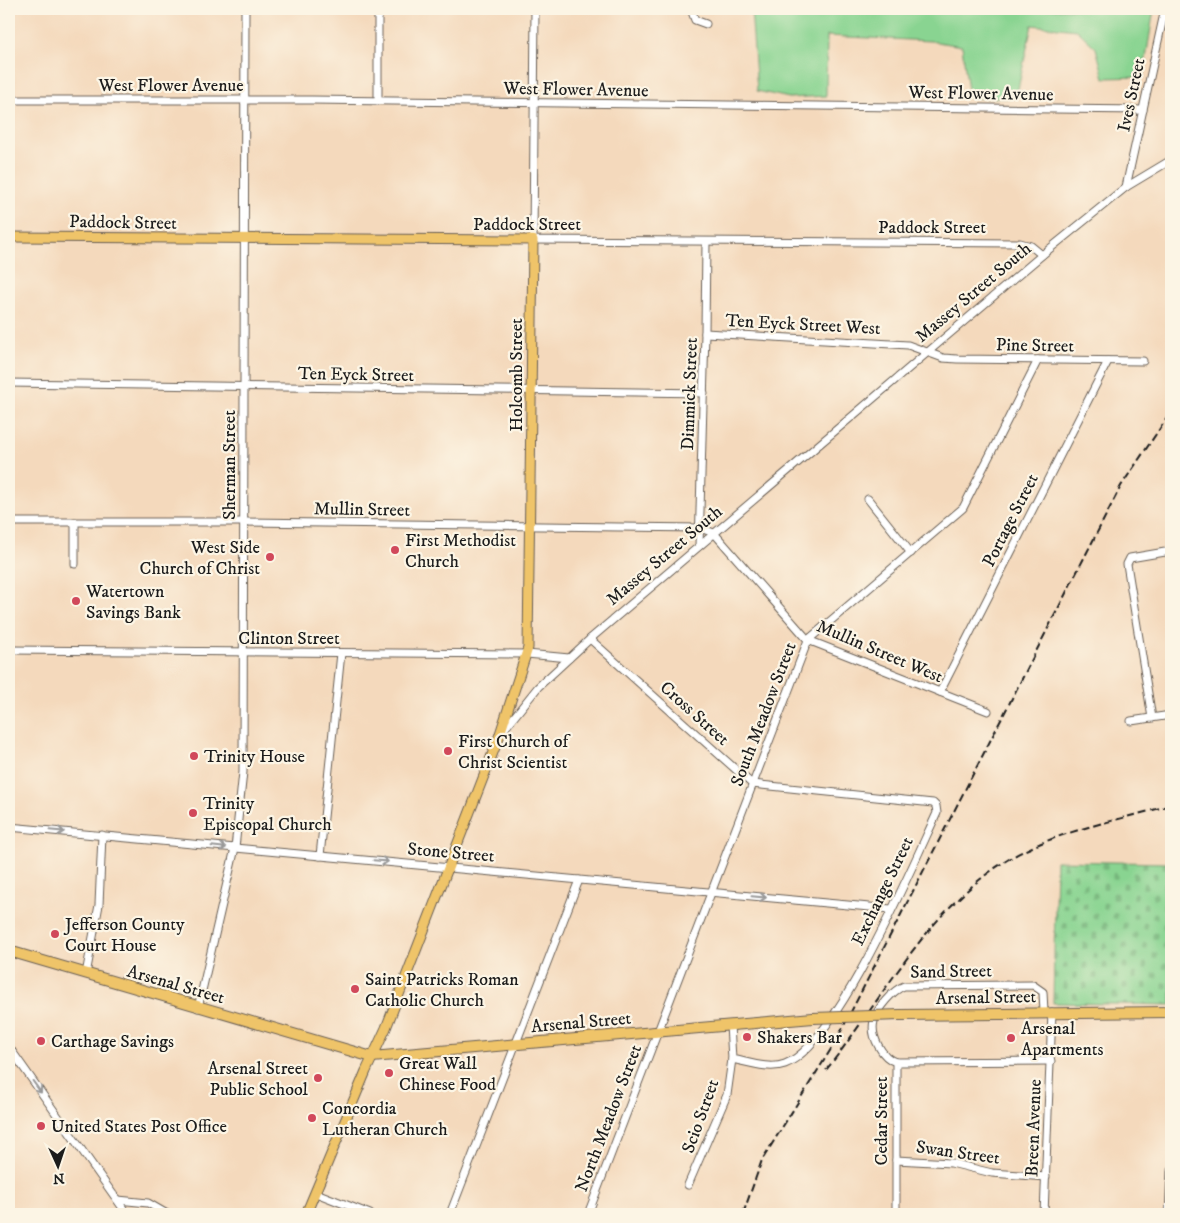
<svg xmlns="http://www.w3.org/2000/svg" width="1180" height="1223" font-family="'IM FELL DW Pica',serif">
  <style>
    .grass { fill: #89d491; stroke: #527856 }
    .cemetery { fill: url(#cemetery-stones); stroke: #527856 }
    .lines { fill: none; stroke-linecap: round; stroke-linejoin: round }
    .minor-casing { stroke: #685e54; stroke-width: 9 }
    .major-casing { stroke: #685e54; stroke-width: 11 }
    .highway-casing { stroke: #685e54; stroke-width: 12 }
    .minor { stroke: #fff; stroke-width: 7 }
    .major { stroke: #efc469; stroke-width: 9 }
    .highway { stroke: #efc469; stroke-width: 10 }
    .rail { stroke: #1c1c1c; stroke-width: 2; stroke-dasharray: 8 4; stroke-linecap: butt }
    .highway-bridge-casing { stroke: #685e54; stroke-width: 12; stroke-linecap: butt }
    .highway-bridge { stroke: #efc469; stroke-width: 10 }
    .oneway { stroke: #999 }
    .poi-dot { fill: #d1495b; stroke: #fcf5e5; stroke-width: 2 }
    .labels { text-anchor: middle; stroke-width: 4.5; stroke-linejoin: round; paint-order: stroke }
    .street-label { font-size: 18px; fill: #1c1c1c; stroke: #fcf5e5 }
    .poi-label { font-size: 18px; fill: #1c1c1c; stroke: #fcf5e5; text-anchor: start }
  </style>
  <defs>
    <pattern id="cemetery-stones" width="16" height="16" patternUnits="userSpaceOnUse" patternTransform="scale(1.25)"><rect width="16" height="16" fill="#89d491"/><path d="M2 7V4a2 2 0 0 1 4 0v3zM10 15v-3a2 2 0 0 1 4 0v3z" fill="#76b57c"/></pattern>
  </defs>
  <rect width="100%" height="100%" fill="#fcf5e5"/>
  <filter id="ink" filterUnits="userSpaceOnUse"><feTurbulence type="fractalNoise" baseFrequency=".02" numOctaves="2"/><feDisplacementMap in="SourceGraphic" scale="10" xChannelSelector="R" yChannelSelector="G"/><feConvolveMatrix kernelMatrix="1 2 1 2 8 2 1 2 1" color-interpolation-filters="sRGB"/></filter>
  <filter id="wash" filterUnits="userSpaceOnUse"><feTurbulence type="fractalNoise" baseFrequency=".0096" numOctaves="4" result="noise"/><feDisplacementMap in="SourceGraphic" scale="20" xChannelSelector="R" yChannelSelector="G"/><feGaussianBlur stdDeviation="1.12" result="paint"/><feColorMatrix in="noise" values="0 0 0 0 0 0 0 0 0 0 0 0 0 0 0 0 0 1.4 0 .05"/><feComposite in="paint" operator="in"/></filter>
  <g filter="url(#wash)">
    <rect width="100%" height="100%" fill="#f4d9bc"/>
    <!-- grass -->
    <polygon class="grass" points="751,9 1154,9 1143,77 1104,78 1096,48 1077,30 1032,25 1016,98 969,98 962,46 931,41 827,36 826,96 789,98 757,91"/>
    <!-- cemetery -->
    <polygon class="cemetery" points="1056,861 1171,863 1171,1005 1053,1003"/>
  </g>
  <g filter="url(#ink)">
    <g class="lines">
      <defs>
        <g id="minor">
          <polyline points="378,9 378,101"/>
          <polyline points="535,9 533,240 1020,243 1031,246 1042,255"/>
          <polyline points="691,9 695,20 706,24"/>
          <polyline points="9,100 311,100 1143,110"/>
          <polyline points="1126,187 1165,9"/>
          <polyline points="705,333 908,345 943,358 957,359 1143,361"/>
          <polyline points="9,383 704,393"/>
          <polyline points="868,499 911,553"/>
          <polyline points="9,522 244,522 700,528 714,533 808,640 988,711"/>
          <polyline points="75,522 75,564"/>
          <polyline points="699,546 705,333 706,242"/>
          <path d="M590,639L752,784L933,803L936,806L937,813C912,866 837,1045 785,1064C769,1070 748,1062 732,1059"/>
          <polyline points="9,650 527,654 569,658"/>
          <polyline points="940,692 1108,361"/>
          <polyline points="1152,718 1127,564 1130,558 1171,551"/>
          <polyline points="1131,721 1171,715"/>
          <polyline points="502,732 538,687 590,639 1042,255 1126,187 1171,160"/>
          <polyline points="9,827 891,909"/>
          <polyline points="320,856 341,653"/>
          <polyline points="86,974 99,905 102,835"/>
          <polyline points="198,1008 235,848 243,772 245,9"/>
          <path d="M1044,1012L1043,992L1033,985L904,986C893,990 876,1009 874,1021C870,1036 882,1058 896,1062L1051,1061"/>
          <polyline points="9,1047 127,1214"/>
          <polyline points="896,1160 951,1163 992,1173 1046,1177"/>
          <polyline points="688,1185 727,1095 732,1059 730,1025"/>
          <polyline points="316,1193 370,1214"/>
          <polyline points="118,1200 148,1203 167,1214"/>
          <polyline points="450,1214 579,880"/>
          <polyline points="588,1214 808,640 963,508 1038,360"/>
          <polyline points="896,1214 896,1062"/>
          <polyline points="1044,1214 1052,1012"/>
          <polyline points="1169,1214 1171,1170"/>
        </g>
        <polyline id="major" points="9,237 533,240 528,648 499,737 386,1028 366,1071 306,1214"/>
        <g id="highway">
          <polyline points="9,951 372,1057 813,1018"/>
          <polyline points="900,1015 1171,1012"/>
        </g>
      </defs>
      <!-- minor casing -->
      <use href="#minor" class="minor-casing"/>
      <!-- major casing -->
      <use href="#major" class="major-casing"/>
      <!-- highway casing -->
      <use href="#highway" class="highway-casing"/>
      <!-- minor -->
      <use href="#minor" class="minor"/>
      <!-- major -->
      <use href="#major" class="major"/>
      <!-- highway -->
      <use href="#highway" class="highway"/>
      <!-- rail -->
      <g class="rail">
        <path d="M826,1070C884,998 927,909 1009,859C1056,831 1119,820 1171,805"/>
        <polyline points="743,1214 762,1160 836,1041 1121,486 1171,412"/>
      </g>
      <defs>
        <polyline id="highway-bridge" points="813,1018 900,1015"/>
      </defs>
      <!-- highway-bridge casing -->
      <use href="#highway-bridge" class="highway-bridge-casing"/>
      <!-- highway-bridge -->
      <use href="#highway-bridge" class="highway-bridge"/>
    </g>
    <!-- one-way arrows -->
    <defs><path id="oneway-shaft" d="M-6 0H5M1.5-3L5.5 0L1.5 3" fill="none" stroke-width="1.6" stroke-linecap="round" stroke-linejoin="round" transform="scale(1.25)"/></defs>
    <g class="oneway">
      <use href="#oneway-shaft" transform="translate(57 831) rotate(5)"/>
      <use href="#oneway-shaft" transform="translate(219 847) rotate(6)"/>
      <use href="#oneway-shaft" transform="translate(381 861) rotate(5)"/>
      <use href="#oneway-shaft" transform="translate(759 897) rotate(5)"/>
      <use href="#oneway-shaft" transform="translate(37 1087) rotate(54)"/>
    </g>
  </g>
  <!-- markers -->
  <g class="poi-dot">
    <circle cx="395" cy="550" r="5"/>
    <circle cx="270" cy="557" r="5"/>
    <circle cx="76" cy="601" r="5"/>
    <circle cx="448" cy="751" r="5"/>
    <circle cx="194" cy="756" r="5"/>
    <circle cx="193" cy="813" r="5"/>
    <circle cx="55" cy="934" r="5"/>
    <circle cx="355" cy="989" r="5"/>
    <circle cx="747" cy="1037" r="5"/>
    <circle cx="1011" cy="1038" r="5"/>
    <circle cx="41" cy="1041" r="5"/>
    <circle cx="389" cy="1073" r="5"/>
    <circle cx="318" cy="1078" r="5"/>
    <circle cx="312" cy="1118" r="5"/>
    <circle cx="41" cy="1126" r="5"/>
  </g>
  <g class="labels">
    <!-- street labels -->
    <g class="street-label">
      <text x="171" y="91">West Flower Avenue</text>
      <text transform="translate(576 89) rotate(1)" y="6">West Flower Avenue</text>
      <text transform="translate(981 93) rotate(1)" y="6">West Flower Avenue</text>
      <text transform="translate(1131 95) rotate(-78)" y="6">Ives Street</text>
      <text transform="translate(123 222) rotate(1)" y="6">Paddock Street</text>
      <text x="527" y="230">Paddock Street</text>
      <text x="932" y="233">Paddock Street</text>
      <text transform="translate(973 292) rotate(-40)" y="6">Massey Street South</text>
      <text transform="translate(803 324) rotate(3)" y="6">Ten Eyck Street West</text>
      <text transform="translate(1035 345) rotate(1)" y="6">Pine Street</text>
      <text transform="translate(356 374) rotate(1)" y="6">Ten Eyck Street</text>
      <text transform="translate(516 375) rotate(-90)" y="6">Holcomb Street</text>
      <text transform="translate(689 394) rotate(-88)" y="6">Dimmick Street</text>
      <text transform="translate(229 465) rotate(-90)" y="6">Sherman Street</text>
      <text transform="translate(362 509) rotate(1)" y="6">Mullin Street</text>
      <text transform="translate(1010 520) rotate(-63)" y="6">Portage Street</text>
      <text transform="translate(664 555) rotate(-40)" y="6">Massey Street South</text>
      <text x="289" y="644">Clinton Street</text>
      <text transform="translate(880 651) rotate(23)" y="6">Mullin Street West</text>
      <text transform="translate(695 713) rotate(42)" y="6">Cross Street</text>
      <text transform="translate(763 714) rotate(-69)" y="6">South Meadow Street</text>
      <text transform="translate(451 852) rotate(5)" y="6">Stone Street</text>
      <text transform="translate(882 891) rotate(-64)" y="6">Exchange Street</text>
      <text transform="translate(951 971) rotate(-1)" y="6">Sand Street</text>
      <text transform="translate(176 984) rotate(16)" y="6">Arsenal Street</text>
      <text transform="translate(986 997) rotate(-1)" y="6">Arsenal Street</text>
      <text transform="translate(581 1022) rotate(-5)" y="6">Arsenal Street</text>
      <text transform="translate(700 1116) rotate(-70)" y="6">Scio Street</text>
      <text transform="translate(608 1118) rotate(-69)" y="6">North Meadow Street</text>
      <text transform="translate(881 1121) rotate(-90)" y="6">Cedar Street</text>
      <text transform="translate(1033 1128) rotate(-88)" y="6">Breen Avenue</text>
      <text transform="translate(958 1152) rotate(8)" y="6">Swan Street</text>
    </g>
    <!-- poi labels -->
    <g class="poi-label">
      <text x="405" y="546">First Methodist<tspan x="405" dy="21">Church</tspan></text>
      <text x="260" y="553" text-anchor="end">West Side<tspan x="260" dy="21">Church of Christ</tspan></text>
      <text x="86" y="597">Watertown<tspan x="86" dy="21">Savings Bank</tspan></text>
      <text x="458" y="747">First Church of<tspan x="458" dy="21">Christ Scientist</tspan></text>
      <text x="204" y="762">Trinity House</text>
      <text x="203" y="809">Trinity<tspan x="203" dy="21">Episcopal Church</tspan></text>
      <text x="65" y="930">Jefferson County<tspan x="65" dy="21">Court House</tspan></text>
      <text x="365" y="985">Saint Patricks Roman<tspan x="365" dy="21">Catholic Church</tspan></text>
      <text x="1021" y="1034">Arsenal<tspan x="1021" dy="21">Apartments</tspan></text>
      <text x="757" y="1043">Shakers Bar</text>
      <text x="51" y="1047">Carthage Savings</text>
      <text x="399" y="1069">Great Wall<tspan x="399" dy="21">Chinese Food</tspan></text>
      <text x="308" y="1074" text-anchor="end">Arsenal Street<tspan x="308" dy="21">Public School</tspan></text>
      <text x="322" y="1114">Concordia<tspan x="322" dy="21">Lutheran Church</tspan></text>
      <text x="51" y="1132">United States Post Office</text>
    </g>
  </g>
  <!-- margin -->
  <rect width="1180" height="1223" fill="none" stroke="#fcf5e5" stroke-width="30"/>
  <!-- north arrow -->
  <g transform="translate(58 1166) rotate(177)" stroke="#fcf5e5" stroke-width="4" paint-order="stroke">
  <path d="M0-4L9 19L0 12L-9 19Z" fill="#1c1c1c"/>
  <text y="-8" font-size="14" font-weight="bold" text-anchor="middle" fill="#1c1c1c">N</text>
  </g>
</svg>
